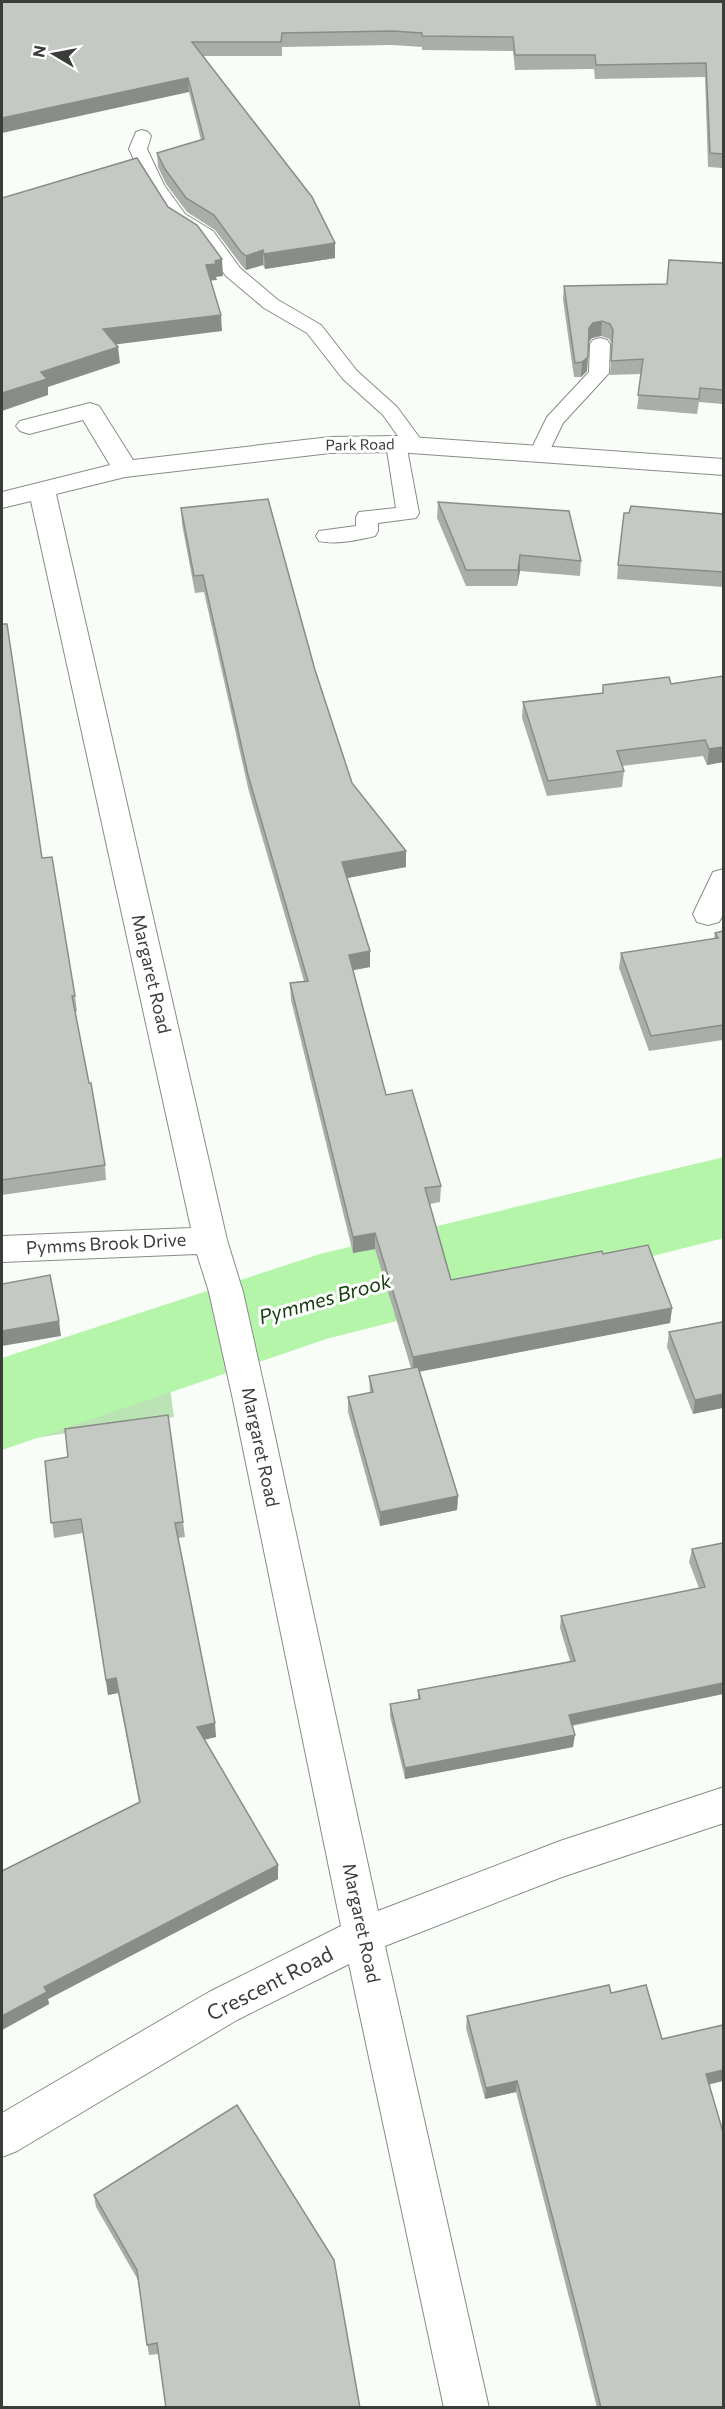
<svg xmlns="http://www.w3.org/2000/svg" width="725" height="2409" font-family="Commissioner,sans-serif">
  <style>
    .green { fill: #bce3b6 }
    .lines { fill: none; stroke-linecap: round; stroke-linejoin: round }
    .river { fill: #b4f5aa; fill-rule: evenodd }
    .lane-casing { stroke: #878d86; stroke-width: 2 }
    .street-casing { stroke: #878d86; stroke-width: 2 }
    .lane { fill: #fff; fill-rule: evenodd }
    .street { fill: #fff; fill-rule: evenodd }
    .wall { fill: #a9aea8 }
    .shaded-wall { fill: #898d88 }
    .building { fill: #c4cac3; stroke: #898d88; stroke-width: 1.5 }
    .labels { text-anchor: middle; stroke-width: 6; stroke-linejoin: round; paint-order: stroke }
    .far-street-label { font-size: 15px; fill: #3b3d3b; stroke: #fff }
    .street-label { font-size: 18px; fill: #3b3d3b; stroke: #fff }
    .water-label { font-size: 20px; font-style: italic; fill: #15400f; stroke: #fff }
    .near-street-label { font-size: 21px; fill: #3b3d3b; stroke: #fff }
  </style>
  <rect width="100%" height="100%" fill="#f8fef7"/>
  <!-- green -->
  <polygon class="green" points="163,1336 174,1417 2,1443 2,1369 16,1364"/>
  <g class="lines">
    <!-- river -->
    <polygon class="river" points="724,1157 724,1238 326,1339 2,1450 2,1358 320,1254"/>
    <defs>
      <g id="lane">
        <path d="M142,130L148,132L151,136L147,149L164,185L185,214L213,231L240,268L278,300L321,325L357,371L397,407L422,441L425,445L422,449L415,451L407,449L419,513L416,518L378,523V531L375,536C358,540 336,545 319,541L316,536L319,531L356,526V517L359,512L396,508L386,444L389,440L400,439L383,415L343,379L307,333L264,308L226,276L199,239L171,222L146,185L129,149L136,132Z"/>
        <polygon points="600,338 607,340 610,344 609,373 563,423 546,458 539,460 532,458 529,454 547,417 589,372 590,344 593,340"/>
      </g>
      <g id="street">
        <polygon points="90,403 99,406 133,460 330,437 396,436 724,459 724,475 396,452 330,453 125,477 56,494 227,1240 243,1292 266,1395 378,1911 560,1841 724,1787 724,1823 562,1877 385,1946 489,2408 444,2408 349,1964 237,2020 17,2151 2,2157 2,2113 209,1992 341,1926 232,1395 209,1292 197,1254 2,1262 2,1236 191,1228 31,501 2,508 2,492 110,465 83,420 29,434 20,431 16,426 20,421"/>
        <polygon points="724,869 724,913 719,922 708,925 697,922 693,914 713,872"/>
      </g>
    </defs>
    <!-- lane casing -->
    <use href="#lane" class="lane-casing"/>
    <!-- street casing -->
    <use href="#street" class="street-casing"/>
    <!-- lane -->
    <use href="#lane" class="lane"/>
    <!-- street -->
    <use href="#street" class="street"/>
  </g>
  <!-- wall -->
  <g class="wall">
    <polygon points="2,2 723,2 723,168 708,167 705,77 595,79 594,69 515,70 513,51 422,50 422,47 392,45 282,47 282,56 203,56 335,243 335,258 265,269 263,265 246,270 242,266 215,230 187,212 166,184 158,167 157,153 201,140 189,92"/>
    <polygon points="723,263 723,404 699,402 697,414 637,409 641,374 610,375 612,344 609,339 601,336 592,338 589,342 587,371 581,377 574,377 563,300 564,286 667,284"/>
    <polygon points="438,502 581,561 580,576 520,571 517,586 466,586 437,518"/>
    <polygon points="181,508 315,670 352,783 406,867 347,878 370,951 370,967 353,970 386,1095 441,1186 440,1202 430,1204 451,1280 603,1254 672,1308 670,1323 419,1371 458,1496 457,1510 380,1526 348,1412 348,1397 370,1393 369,1376 411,1368 375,1249 353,1253 291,1000 290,983 304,981 249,792 204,592 195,593 182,524"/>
    <polygon points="723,514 723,587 617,579 618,565"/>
    <polygon points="2,623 42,858 75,996 77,1011 75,1012 105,1165 106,1180 2,1195"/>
    <polygon points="723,676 723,762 707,765 703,756 622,766 624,771 622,787 547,796 522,718 523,702 603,693"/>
    <polygon points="723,931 723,1040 649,1051 619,968 621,953 714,939 715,933"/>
    <polygon points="723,1322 693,1414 667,1347 669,1332"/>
    <polygon points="45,1461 183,1522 185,1537 178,1538 216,1737 204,1740 278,1865 278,1879 48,1999 49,2004 2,2030 139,1802 118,1693 108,1695 83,1533 54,1538"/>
    <polygon points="723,1543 723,1694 572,1726 573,1747 405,1779 390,1716 390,1704 418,1699 418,1690 570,1661 560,1628 561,1616 699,1588 689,1562 692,1549"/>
    <polygon points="611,1993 662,2039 709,2084 723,2408 597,2408 581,2344 516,2092 485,2099 466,2028 467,2016"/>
    <polygon points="237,2105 159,2354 149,2355 138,2280 96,2207 94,2195"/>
  </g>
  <!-- shaded-wall -->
  <g class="shaded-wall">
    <polygon points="188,78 189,92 2,133 2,118"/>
    <polygon points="335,243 335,258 265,269 264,254"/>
    <polygon points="263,250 263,265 246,270 246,256"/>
    <polygon points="222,259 223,276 216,277 217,280 206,281 206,265 215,261"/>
    <polygon points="221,315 222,331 104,346 103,329"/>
    <polygon points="602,321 601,336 592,338 588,343 589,328 593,323"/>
    <polygon points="118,347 120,363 48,387 48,395 2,411 2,393 41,372"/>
    <polygon points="588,357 587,371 581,377 582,362"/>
    <polygon points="520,555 520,571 517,586 518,570"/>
    <polygon points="723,747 723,762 707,765 709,749"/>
    <polygon points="406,851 406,867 342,879 342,862"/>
    <polygon points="370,951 370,967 349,971 349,955"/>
    <polygon points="375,1233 375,1249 353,1253 353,1237"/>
    <polygon points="672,1308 670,1323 413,1373 413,1357"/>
    <polygon points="59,1321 61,1336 2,1346 2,1331"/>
    <polygon points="723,1394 723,1408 693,1414 695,1400"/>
    <polygon points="458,1496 457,1510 380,1526 380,1512"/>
    <polygon points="116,1678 118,1693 108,1695 106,1680"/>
    <polygon points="723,1683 723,1694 567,1726 569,1715"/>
    <polygon points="215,1723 216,1737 198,1741 197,1727"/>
    <polygon points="575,1735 573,1747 405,1779 405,1768"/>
    <polygon points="278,1865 278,1879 48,1999 49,2004 2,2030 2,2016 44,1987"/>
    <polygon points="723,2070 723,2081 703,2086 706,2074"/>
    <polygon points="517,2081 516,2092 485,2099 486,2088"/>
  </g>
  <!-- building -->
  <g class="building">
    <polygon points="2,2 723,2 723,154 710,153 706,63 596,65 595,55 515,55 513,37 422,36 422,33 392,31 282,33 281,42 192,42 312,197 335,243 264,254 263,250 246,256 241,252 214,215 186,198 165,169 157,153 204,139 188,78 2,118"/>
    <polygon points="137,158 168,207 197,225 222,259 215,261 216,264 206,265 221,315 103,329 118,347 41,372 47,379 2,393 2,198"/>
    <polygon points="669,260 723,263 723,390 700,388 699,399 638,395 643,359 611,361 613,330 610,324 602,321 593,323 589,328 588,357 582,362 575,363 564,286 667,284"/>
    <polygon points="268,499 315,670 352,783 406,851 342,862 370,951 349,955 386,1095 412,1090 441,1186 425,1188 451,1280 602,1251 603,1254 648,1245 672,1308 413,1357 375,1233 353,1237 290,983 308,981 248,775 203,575 194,576 181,508"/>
    <polygon points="438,502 569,511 581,561 520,555 518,570 466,570"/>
    <polygon points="631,506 723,514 723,572 618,565 624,513 629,513"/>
    <polygon points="2,623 2,624 7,624 42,858 52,857 75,996 72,996 89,1083 91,1083 105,1165 2,1180"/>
    <polygon points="723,676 723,747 709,749 705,740 617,751 624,771 548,781 523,702 603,693 603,685 669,677 671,684"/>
    <polygon points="723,931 723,1025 651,1036 621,953 718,938 715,933"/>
    <polygon points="50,1275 59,1321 2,1331 2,1284"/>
    <polygon points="723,1322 723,1394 695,1400 669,1332"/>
    <polygon points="418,1367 458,1496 380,1512 348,1397 373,1392 369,1376"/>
    <polygon points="168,1415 183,1522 175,1523 215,1723 197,1727 278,1865 44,1987 47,1992 2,2016 2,1871 140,1802 116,1678 106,1680 81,1519 51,1523 45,1461 68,1457 65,1429"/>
    <polygon points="723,1543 723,1683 569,1715 575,1735 405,1768 390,1704 420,1699 418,1690 575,1661 561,1616 705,1587 692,1549"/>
    <polygon points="609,1985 611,1993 646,1985 662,2039 723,2025 723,2070 706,2074 723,2132 723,2408 601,2408 583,2334 517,2081 486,2088 467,2016"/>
    <polygon points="237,2105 334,2260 360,2408 166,2408 157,2343 147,2345 137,2270 94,2195"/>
  </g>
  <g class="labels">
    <!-- far-street labels -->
    <g class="far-street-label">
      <text transform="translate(360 445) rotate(-1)" y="5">Park Road</text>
    </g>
    <!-- street labels -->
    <g class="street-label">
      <text transform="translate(151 974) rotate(77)" y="6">Margaret Road</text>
      <text transform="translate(106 1244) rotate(-3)" y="6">Pymms Brook Drive</text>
      <text transform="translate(260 1447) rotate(78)" y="6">Margaret Road</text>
      <text transform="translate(361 1923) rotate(78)" y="6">Margaret Road</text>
    </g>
    <!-- water labels -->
    <g class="water-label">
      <text transform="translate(325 1299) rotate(-16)" y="7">Pymmes Brook</text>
    </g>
    <!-- near-street labels -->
    <g class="near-street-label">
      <text transform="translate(270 1984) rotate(-27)" y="7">Crescent Road</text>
    </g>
  </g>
  <!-- border -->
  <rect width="725" height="2409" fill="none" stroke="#3b3d3b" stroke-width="6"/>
  <!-- north arrow -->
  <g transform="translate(54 54) rotate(280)" stroke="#ffffff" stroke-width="4.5" paint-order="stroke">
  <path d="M0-4.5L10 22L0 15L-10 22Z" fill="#3b3d3b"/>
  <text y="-9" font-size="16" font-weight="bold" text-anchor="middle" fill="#3b3d3b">N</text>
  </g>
</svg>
